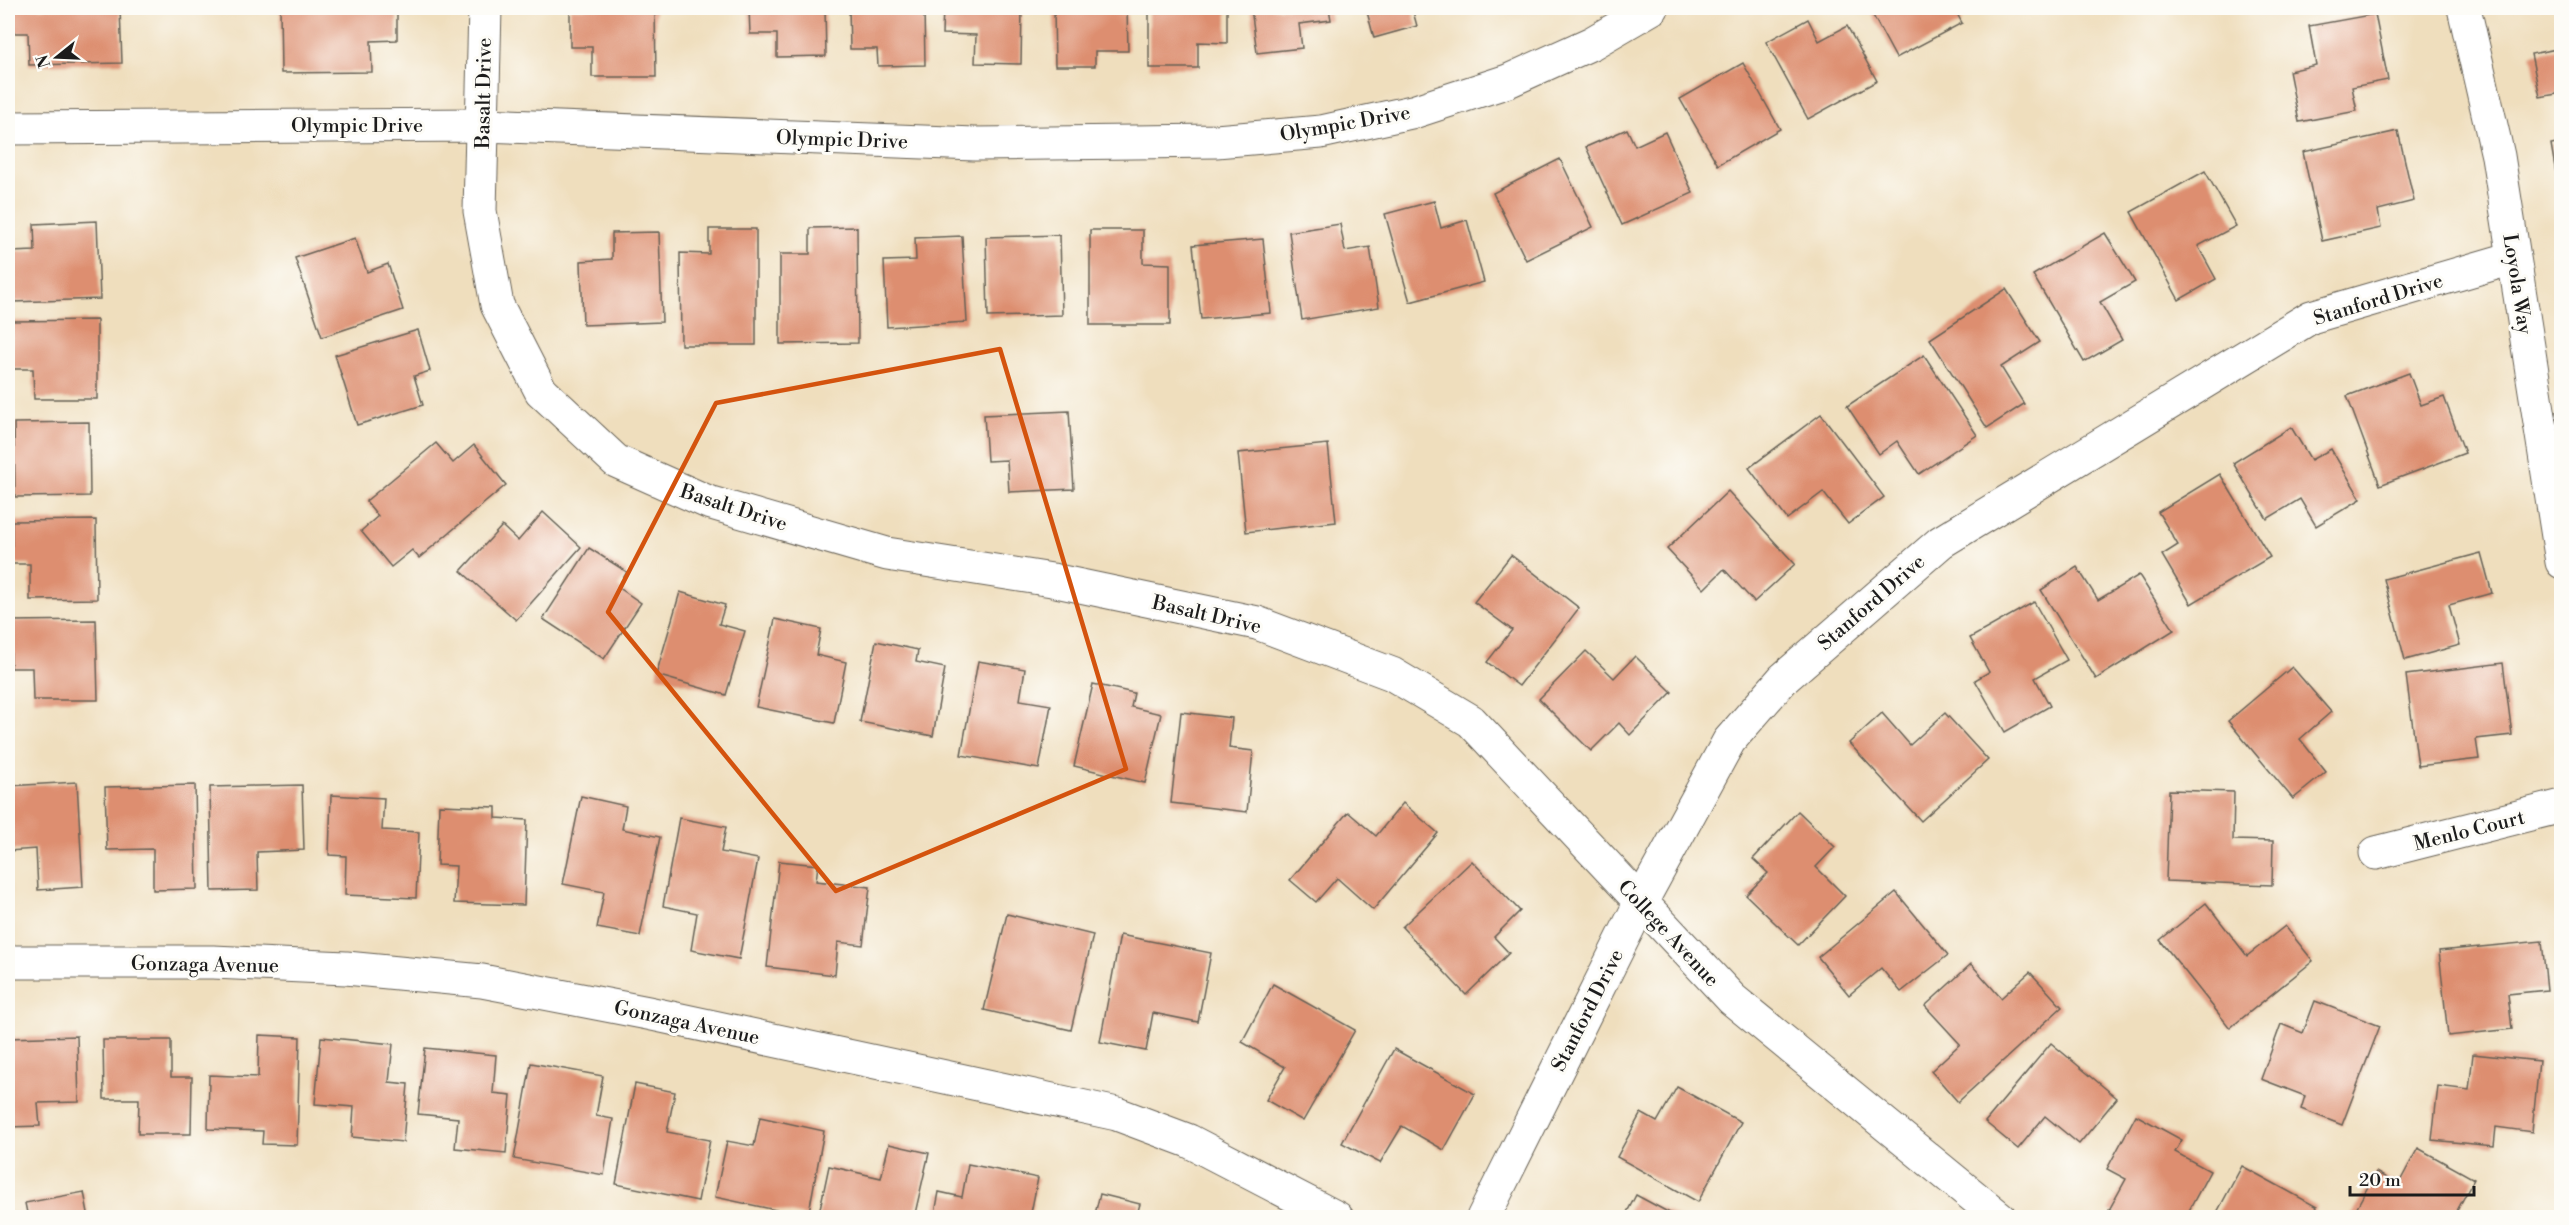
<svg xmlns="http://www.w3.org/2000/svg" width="2569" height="1225" font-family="'Libre Bodoni',serif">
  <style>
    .building { fill: #dd8e70 }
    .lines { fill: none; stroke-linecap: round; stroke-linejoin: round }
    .minor-casing { stroke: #666054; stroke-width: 35 }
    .minor { stroke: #fff; stroke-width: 33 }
    .marked { fill: none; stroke: #d4530e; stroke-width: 4.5; stroke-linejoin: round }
    .labels { text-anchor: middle; stroke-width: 6; stroke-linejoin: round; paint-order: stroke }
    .street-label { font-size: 20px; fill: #1c1c1c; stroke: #fdfcf7 }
  </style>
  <rect width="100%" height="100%" fill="#fdfcf7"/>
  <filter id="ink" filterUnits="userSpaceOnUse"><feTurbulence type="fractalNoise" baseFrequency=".0167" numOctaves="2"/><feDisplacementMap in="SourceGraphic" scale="12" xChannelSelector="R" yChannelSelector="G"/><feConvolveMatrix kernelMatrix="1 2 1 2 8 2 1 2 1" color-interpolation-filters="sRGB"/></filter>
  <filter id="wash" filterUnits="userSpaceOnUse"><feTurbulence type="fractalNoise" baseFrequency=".008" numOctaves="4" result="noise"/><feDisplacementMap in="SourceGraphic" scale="24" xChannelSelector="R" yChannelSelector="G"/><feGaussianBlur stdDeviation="1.35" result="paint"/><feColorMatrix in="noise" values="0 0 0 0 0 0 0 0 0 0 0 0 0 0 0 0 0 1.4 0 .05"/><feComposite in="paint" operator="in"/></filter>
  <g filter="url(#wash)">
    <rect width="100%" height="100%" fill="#efdebd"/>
    <g id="blocks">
      <!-- building -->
      <g class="building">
        <polygon points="8,8 120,8 122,63 29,65 28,33 8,33"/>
        <polygon points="280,8 397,8 397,40 371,41 372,72 281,73"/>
        <polygon points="570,8 655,8 656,77 592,77 592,47 570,47"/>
        <polygon points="749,8 825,8 826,56 777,57 777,34 750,34"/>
        <polygon points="849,8 924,8 925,65 878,66 877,49 850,49"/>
        <polygon points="943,8 1022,8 1021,64 975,63 976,35 942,34"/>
        <polygon points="1054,8 1127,8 1128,51 1095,51 1095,66 1055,66"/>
        <polygon points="1149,8 1227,8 1227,43 1198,42 1198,68 1149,68"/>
        <polygon points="1251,8 1329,8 1331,20 1299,24 1302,48 1257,53"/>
        <polygon points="1366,8 1412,8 1417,26 1374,38"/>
        <polygon points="1869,8 1954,8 1962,23 1896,58"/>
        <polygon points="2375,14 2388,80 2352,87 2357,111 2299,122 2289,71 2316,65 2309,26"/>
        <polygon points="1808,19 1819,41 1847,26 1877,81 1808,119 1766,42"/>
        <polygon points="2562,48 2562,93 2540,97 2531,54"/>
        <polygon points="1743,63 1780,129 1718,165 1680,99"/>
        <polygon points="1627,129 1635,146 1665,132 1693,193 1622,225 1586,147"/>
        <polygon points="2398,131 2414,201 2378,210 2381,228 2322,241 2303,152"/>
        <polygon points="2562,142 2562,197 2560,197 2551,144"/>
        <polygon points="1560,159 1593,227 1526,260 1493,193"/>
        <polygon points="2205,171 2236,226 2198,246 2216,279 2179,300 2131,212"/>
        <polygon points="1434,201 1441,228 1467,220 1484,282 1410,302 1385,214"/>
        <polygon points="97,221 100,299 13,302 11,252 35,251 34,224"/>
        <polygon points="1340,224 1345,251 1370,247 1379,307 1302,320 1289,232"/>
        <polygon points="857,227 858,343 780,344 780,254 810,254 810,228"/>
        <polygon points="709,229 756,229 756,345 681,345 680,253 709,254"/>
        <polygon points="1090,230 1143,230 1143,263 1170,264 1170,325 1090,325"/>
        <polygon points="659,232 662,322 583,325 581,261 612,259 612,233"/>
        <polygon points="2105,233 2135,282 2100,302 2122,340 2084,362 2033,275"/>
        <polygon points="1060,235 1062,315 988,317 986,237"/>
        <polygon points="962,236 967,322 887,327 884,261 916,260 915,238"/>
        <polygon points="355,238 367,272 388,264 403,310 322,337 295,258"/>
        <polygon points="1263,239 1271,313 1201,319 1193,245"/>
        <polygon points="2006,289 2040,342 2001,367 2024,404 1987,428 1930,339"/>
        <polygon points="97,320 97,399 34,399 33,369 12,369 11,321"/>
        <polygon points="418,330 430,371 414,376 423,405 357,425 335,355"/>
        <polygon points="1924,355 1977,435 1919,474 1897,441 1879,454 1847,406"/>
        <polygon points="2409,373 2421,405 2444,397 2465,453 2380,485 2347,396"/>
        <polygon points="1069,411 1074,489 1009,492 1007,460 987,461 984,415"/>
        <polygon points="1821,414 1884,497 1848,524 1823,492 1787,519 1749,468"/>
        <polygon points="89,422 90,496 15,497 14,423"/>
        <polygon points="2291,427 2311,460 2331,449 2361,499 2316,526 2300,499 2267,519 2233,463"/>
        <polygon points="436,443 453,463 474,445 506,485 419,558 412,550 391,567 361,531 378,516 366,501"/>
        <polygon points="1328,444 1336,522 1246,532 1238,453"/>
        <polygon points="2220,474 2270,557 2191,604 2162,555 2178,545 2158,512"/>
        <polygon points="1728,491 1795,564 1754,602 1724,569 1704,589 1667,549"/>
        <polygon points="543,512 581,547 516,620 461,571 502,526 518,541"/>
        <polygon points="96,520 97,599 30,600 30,564 12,564 12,521"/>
        <polygon points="589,548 627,572 618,587 641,603 604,659 543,619"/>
        <polygon points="2481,553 2492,593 2449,605 2460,645 2405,660 2384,579"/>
        <polygon points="1511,555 1579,608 1519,686 1487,662 1512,630 1474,602"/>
        <polygon points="2077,567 2098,600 2139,575 2174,630 2096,679 2041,590"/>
        <polygon points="680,592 725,605 719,624 745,631 726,695 656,675"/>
        <polygon points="2034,602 2067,660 2035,678 2050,706 2005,732 1975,680 1989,672 1970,638"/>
        <polygon points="775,619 821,629 816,655 846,662 834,723 756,707"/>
        <polygon points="96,620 98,700 33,700 32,668 11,668 10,621"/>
        <polygon points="876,641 918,650 916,662 945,668 933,736 860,722"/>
        <polygon points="1586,651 1614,678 1635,656 1672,692 1630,735 1619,723 1591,751 1539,699"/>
        <polygon points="978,661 1025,669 1020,700 1051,705 1039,769 961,755"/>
        <polygon points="2503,663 2512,735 2476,739 2479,759 2418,766 2406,675"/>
        <polygon points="2292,667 2331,712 2300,739 2326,772 2293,799 2228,721"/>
        <polygon points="1093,684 1134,693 1131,707 1161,714 1145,783 1074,766"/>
        <polygon points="1181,712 1232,718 1229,748 1253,751 1247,812 1171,803"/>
        <polygon points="1882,713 1910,745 1945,713 1988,760 1921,821 1849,743"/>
        <polygon points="77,782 83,887 38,890 36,849 8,851 8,786"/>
        <polygon points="195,785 197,889 153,890 153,849 107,850 105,787"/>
        <polygon points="302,785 304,850 257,852 258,890 212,891 210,787"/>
        <polygon points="2169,790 2234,792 2233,840 2273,841 2272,885 2166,881"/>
        <polygon points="331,795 384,798 382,830 419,832 416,898 345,895 346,856 329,855"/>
        <polygon points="581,796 626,806 622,829 660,837 640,936 597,928 604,892 563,884"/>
        <polygon points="1403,803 1438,833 1373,910 1337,878 1316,902 1290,880 1348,812 1376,836"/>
        <polygon points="439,805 496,807 496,818 527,820 524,905 454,903 456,866 437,865"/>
        <polygon points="1798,811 1835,847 1816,867 1845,896 1798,945 1746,895 1768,873 1753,859"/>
        <polygon points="679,818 726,827 721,852 758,859 739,959 691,950 697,913 663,906"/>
        <polygon points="779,861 818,865 816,881 870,887 863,945 838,942 835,975 767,967"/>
        <polygon points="1472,861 1520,911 1494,937 1509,953 1466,995 1402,927"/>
        <polygon points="1896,892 1948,955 1901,992 1881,968 1849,995 1818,957"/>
        <polygon points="2206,903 2247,956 2285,926 2313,961 2230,1028 2160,940"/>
        <polygon points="1007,914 1093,935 1071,1030 984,1010"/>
        <polygon points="1120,935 1211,953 1198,1022 1153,1013 1146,1051 1100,1042"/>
        <polygon points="2542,941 2547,990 2508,994 2512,1029 2448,1036 2439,951"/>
        <polygon points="1971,964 2001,998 2030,972 2062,1007 1958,1102 1931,1071 1960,1044 1925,1006"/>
        <polygon points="1273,984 1355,1030 1303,1121 1266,1100 1285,1067 1242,1042"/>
        <polygon points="2315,1001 2380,1026 2342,1125 2301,1109 2305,1096 2261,1079 2281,1024 2303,1033"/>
        <polygon points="259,1035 300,1037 297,1145 262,1144 263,1131 208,1129 209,1075 258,1077"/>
        <polygon points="77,1036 79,1102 38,1103 40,1126 8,1127 8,1038"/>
        <polygon points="321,1037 393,1044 389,1082 408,1084 403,1142 352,1137 354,1107 315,1104"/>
        <polygon points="103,1040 171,1040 171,1077 192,1077 191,1134 138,1134 139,1099 104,1099"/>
        <polygon points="2051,1043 2117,1098 2079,1144 2045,1116 2018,1149 1985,1122"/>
        <polygon points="425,1048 496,1055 493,1093 511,1095 506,1153 455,1148 458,1118 418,1114"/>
        <polygon points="1394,1049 1475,1094 1444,1150 1402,1126 1380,1163 1342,1143"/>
        <polygon points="2473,1054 2539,1061 2532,1132 2496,1127 2494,1146 2432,1140 2438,1086 2469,1090"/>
        <polygon points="531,1063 603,1076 596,1116 613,1119 604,1175 514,1159"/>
        <polygon points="635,1084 675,1092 667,1132 710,1140 698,1201 616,1184"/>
        <polygon points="1677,1087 1741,1122 1698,1202 1617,1157 1641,1113 1657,1122"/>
        <polygon points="2136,1115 2182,1140 2175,1152 2210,1171 2185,1218 2123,1218 2109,1210 2126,1179 2107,1169"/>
        <polygon points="760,1117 824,1131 808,1217 715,1197 727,1141 754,1146"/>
        <polygon points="889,1144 929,1153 914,1218 818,1218 829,1166 881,1178"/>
        <polygon points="2418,1148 2474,1179 2453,1218 2352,1216 2376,1172 2398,1185"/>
        <polygon points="968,1164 1038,1178 1030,1218 934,1218 939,1192 962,1197"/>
        <polygon points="2242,1166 2317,1207 2312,1218 2214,1218"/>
        <polygon points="84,1192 89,1218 28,1218 25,1203"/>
        <polygon points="1100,1194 1140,1204 1136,1218 1094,1218"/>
        <polygon points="1636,1195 1679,1218 1624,1218"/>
      </g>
    </g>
  </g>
  <g filter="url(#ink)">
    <use href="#blocks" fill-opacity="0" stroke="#666054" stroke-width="1.5"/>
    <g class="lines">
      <defs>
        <g id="minor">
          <polyline points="485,8 480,211 497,305 541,391 616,461 708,502 887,554 1052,580 1257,623 1392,674 1471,721 1732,999 2000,1218"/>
          <polyline points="2464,8 2498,156 2562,562"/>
          <polyline points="8,128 482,125 975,144 1216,141 1321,132 1416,111 1508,81 1592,43 1652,8"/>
          <polyline points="2376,853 2562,806"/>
          <polyline points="8,962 213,962 346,968 482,981 648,1013 1117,1114 1189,1141 1337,1218"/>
          <polyline points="1483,1218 1641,902 1729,741 1783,679 1941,542 2311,317 2513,258"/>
        </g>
      </defs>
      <!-- minor casing -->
      <use href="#minor" class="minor-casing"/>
      <!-- minor -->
      <use href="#minor" class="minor"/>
    </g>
  </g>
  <!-- marked area -->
  <path class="marked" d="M1000,349L1126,769L836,891L608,612L716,403Z"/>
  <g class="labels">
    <!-- street labels -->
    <g class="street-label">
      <text transform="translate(483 93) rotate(-89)" y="7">Basalt Drive</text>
      <text transform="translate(1345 123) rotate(-10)" y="7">Olympic Drive</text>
      <text x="357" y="132">Olympic Drive</text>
      <text transform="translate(842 139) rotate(2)" y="7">Olympic Drive</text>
      <text transform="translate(2518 284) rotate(81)" y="7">Loyola Way</text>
      <text transform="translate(2378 299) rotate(-17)" y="7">Stanford Drive</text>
      <text transform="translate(734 507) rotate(18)" y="7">Basalt Drive</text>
      <text transform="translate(1871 602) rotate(-41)" y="7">Stanford Drive</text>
      <text transform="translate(1207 614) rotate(13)" y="7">Basalt Drive</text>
      <text transform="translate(2469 830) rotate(-14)" y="7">Menlo Court</text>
      <text transform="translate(1669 933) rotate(47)" y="7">College Avenue</text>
      <text transform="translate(205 964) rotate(1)" y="7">Gonzaga Avenue</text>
      <text transform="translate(1587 1010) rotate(-63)" y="7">Stanford Drive</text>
      <text transform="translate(687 1022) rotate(12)" y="7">Gonzaga Avenue</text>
    </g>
  </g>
  <!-- margin -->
  <rect width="2569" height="1225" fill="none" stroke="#fdfcf7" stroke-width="30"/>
  <!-- north arrow -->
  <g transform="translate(57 57) rotate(252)" stroke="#fdfcf7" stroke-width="4.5" paint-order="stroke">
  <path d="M0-4.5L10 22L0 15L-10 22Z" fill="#1c1c1c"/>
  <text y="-9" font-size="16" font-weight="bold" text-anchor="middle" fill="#1c1c1c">N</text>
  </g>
  <!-- scale -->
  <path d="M2350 1186v9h124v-9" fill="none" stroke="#1c1c1c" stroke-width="3"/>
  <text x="2359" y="1186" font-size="18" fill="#1c1c1c" stroke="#fdfcf7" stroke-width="4.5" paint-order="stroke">20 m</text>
</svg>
